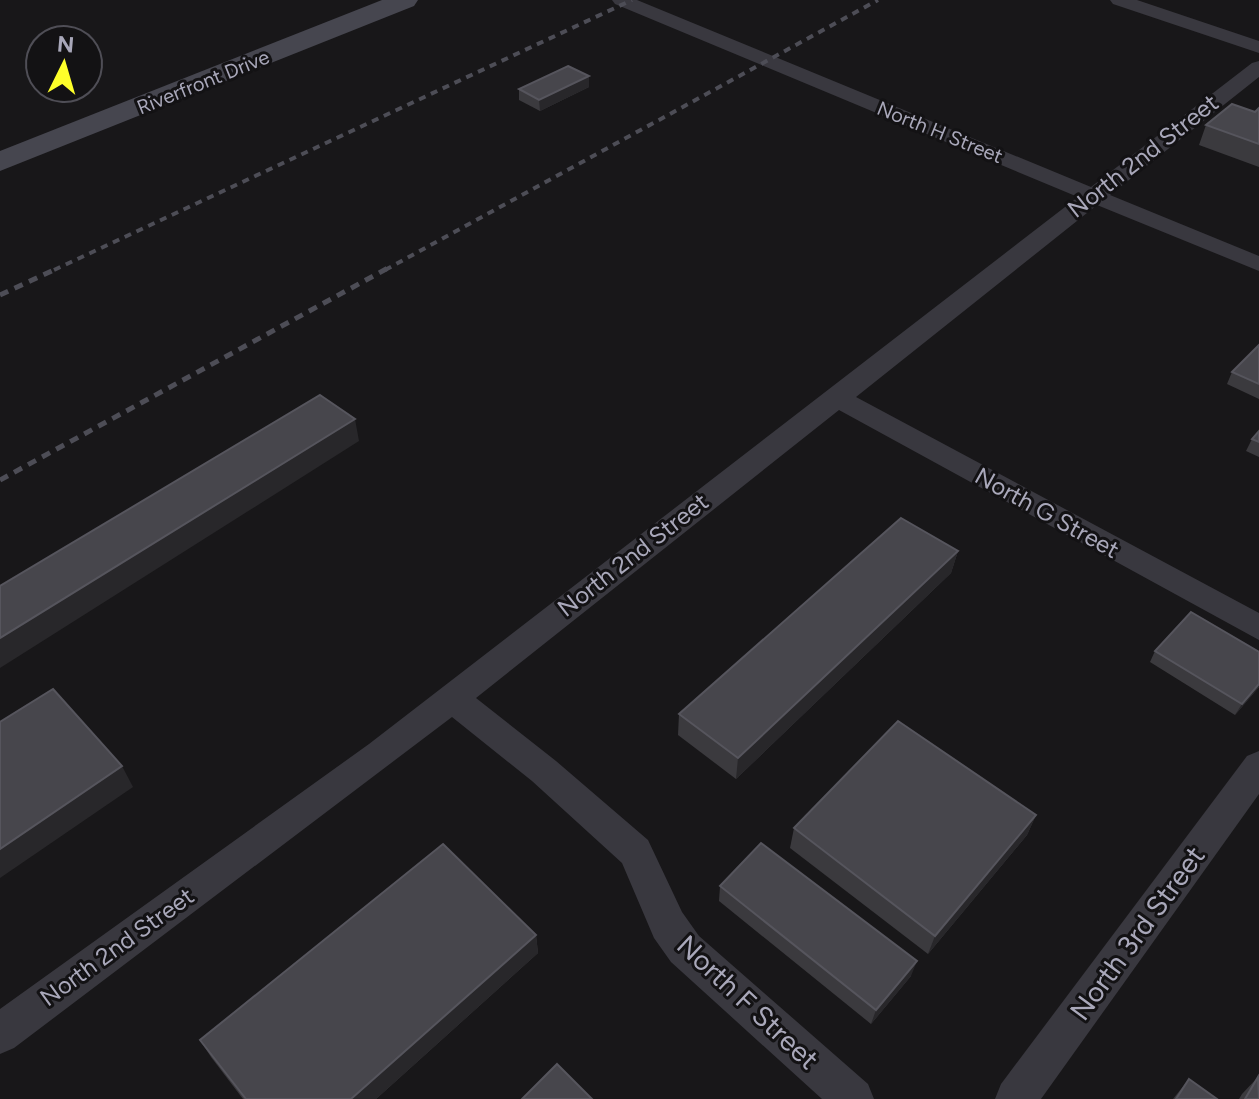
<svg xmlns="http://www.w3.org/2000/svg" width="1259" height="1099" font-family="Figtree,sans-serif">
  <style>
    .lines { fill: none; stroke-linecap: round; stroke-linejoin: round }
    .street { fill: #39383f; fill-rule: evenodd }
    .secondary { fill: #46464f; fill-rule: evenodd }
    .rail-far1 { stroke: #4d4d56; stroke-width: 4; stroke-dasharray: 7 6; stroke-linecap: butt }
    .rail { stroke: #4d4d56; stroke-width: 5; stroke-dasharray: 9 7; stroke-linecap: butt }
    .wall { fill: #3b3a3e }
    .shaded-wall { fill: #28272a }
    .building { fill: #47464c; stroke: #56555d; stroke-width: 2 }
    .labels { text-anchor: middle; stroke-width: 6; stroke-linejoin: round; paint-order: stroke }
    .far-street-label { font-size: 20px; fill: #a9a8ba; stroke: #131214 }
    .street-label { font-size: 24px; fill: #a9a8ba; stroke: #131214 }
    .near-street-label { font-size: 28px; fill: #a9a8ba; stroke: #131214 }
  </style>
  <rect width="100%" height="100%" fill="#181719"/>
  <g class="lines">
    <!-- street -->
    <g class="street">
      <polygon points="612,0 637,0 1091,187 1252,63 1259,61 1259,77 1110,195 1259,256 1259,271 1097,205 856,397 1259,613 1259,640 839,410 476,698 556,761 648,840 682,912 699,936 868,1084 874,1099 822,1099 671,962 654,938 622,863 532,781 452,717 14,1048 0,1054 0,1009 369,744 1078,197 615,4"/>
      <polygon points="1110,0 1137,0 1259,41 1259,53 1113,4"/>
      <polygon points="1259,751 1259,794 1041,1099 995,1099 1001,1084 1247,756"/>
    </g>
    <!-- secondary -->
    <polygon class="secondary" points="382,0 418,0 414,6 0,171 0,151"/>
    <!-- rail-far1 -->
    <g class="rail-far1">
      <polyline points="54,270 632,0"/>
      <polyline points="385,270 878,0"/>
    </g>
    <!-- rail -->
    <g class="rail">
      <polyline points="0,295 58,268"/>
      <polyline points="0,480 388,268"/>
    </g>
  </g>
  <!-- wall -->
  <g class="wall">
    <polygon points="589,76 589,87 540,111 519,100 519,89"/>
    <polygon points="1259,108 1259,167 1199,145 1206,125 1255,112"/>
    <polygon points="1259,345 1259,399 1227,384 1232,372"/>
    <polygon points="1259,431 1259,457 1246,451 1252,439"/>
    <polygon points="958,551 951,573 736,779 678,735 679,714"/>
    <polygon points="1155,651 1259,652 1259,687 1235,715 1150,662"/>
    <polygon points="1036,815 1027,835 928,954 790,848 794,828"/>
    <polygon points="720,886 911,976 871,1024 719,901"/>
    <polygon points="536,935 538,953 376,1099 243,1099 211,1057 200,1040"/>
    <polygon points="1258,1077 1259,1099 1239,1099 1242,1094"/>
    <polygon points="1189,1079 1217,1099 1173,1099"/>
  </g>
  <!-- shaded-wall -->
  <g class="shaded-wall">
    <polygon points="589,76 589,87 540,111 539,100"/>
    <polygon points="355,419 359,441 0,668 0,638"/>
    <polygon points="958,551 951,573 736,779 738,758"/>
    <polygon points="1259,684 1259,687 1235,715 1242,704"/>
    <polygon points="122,766 133,787 0,878 0,849"/>
    <polygon points="1036,815 1027,835 928,954 935,936"/>
    <polygon points="536,935 538,953 376,1099 351,1099"/>
    <polygon points="917,961 911,976 871,1024 876,1010"/>
  </g>
  <!-- building -->
  <g class="building">
    <polygon points="568,66 589,76 539,100 519,89"/>
    <polygon points="1232,104 1255,112 1259,108 1259,144 1206,125"/>
    <polygon points="1259,345 1259,384 1232,372"/>
    <polygon points="320,395 355,419 0,638 0,586"/>
    <polygon points="1259,431 1259,442 1252,439"/>
    <polygon points="901,518 958,551 738,758 679,714"/>
    <polygon points="1191,612 1259,652 1259,684 1242,704 1155,651"/>
    <polygon points="53,689 122,766 0,849 0,722"/>
    <polygon points="898,721 1036,815 935,936 794,828"/>
    <polygon points="761,843 917,961 876,1010 720,886"/>
    <polygon points="443,844 536,935 351,1099 246,1099 200,1040"/>
    <polygon points="557,1064 592,1099 522,1099"/>
    <polygon points="1258,1077 1259,1099 1245,1099"/>
    <polygon points="1189,1079 1217,1099 1176,1099"/>
  </g>
  <g class="labels">
    <!-- far-street labels -->
    <g class="far-street-label">
      <text transform="translate(203 82) rotate(-22)" y="7">Riverfront Drive</text>
      <text transform="translate(940 132) rotate(22)" y="7">North H Street</text>
    </g>
    <!-- street labels -->
    <g class="street-label">
      <text transform="translate(1143 156) rotate(-38)" y="8">North 2nd Street</text>
      <text transform="translate(1047 513) rotate(29)" y="8">North G Street</text>
      <text transform="translate(633 555) rotate(-38)" y="8">North 2nd Street</text>
      <text transform="translate(117 947) rotate(-36)" y="8">North 2nd Street</text>
    </g>
    <!-- near-street labels -->
    <g class="near-street-label">
      <text transform="translate(1137 933) rotate(-54)" y="10">North 3rd Street</text>
      <text transform="translate(748 1002) rotate(43)" y="10">North F Street</text>
    </g>
  </g>
  <!-- north arrow -->
  <g transform="translate(64 64) rotate(5)"><circle r="38" fill="#131214" stroke="#4f4e56" stroke-width="2"/>
  <path d="M0-6L14 30L0 20L-14 30Z" fill="#feff2a"/>
  <text y="-12" font-size="22" font-weight="bold" text-anchor="middle" fill="#a9a8ba">N</text>
  </g>
</svg>
